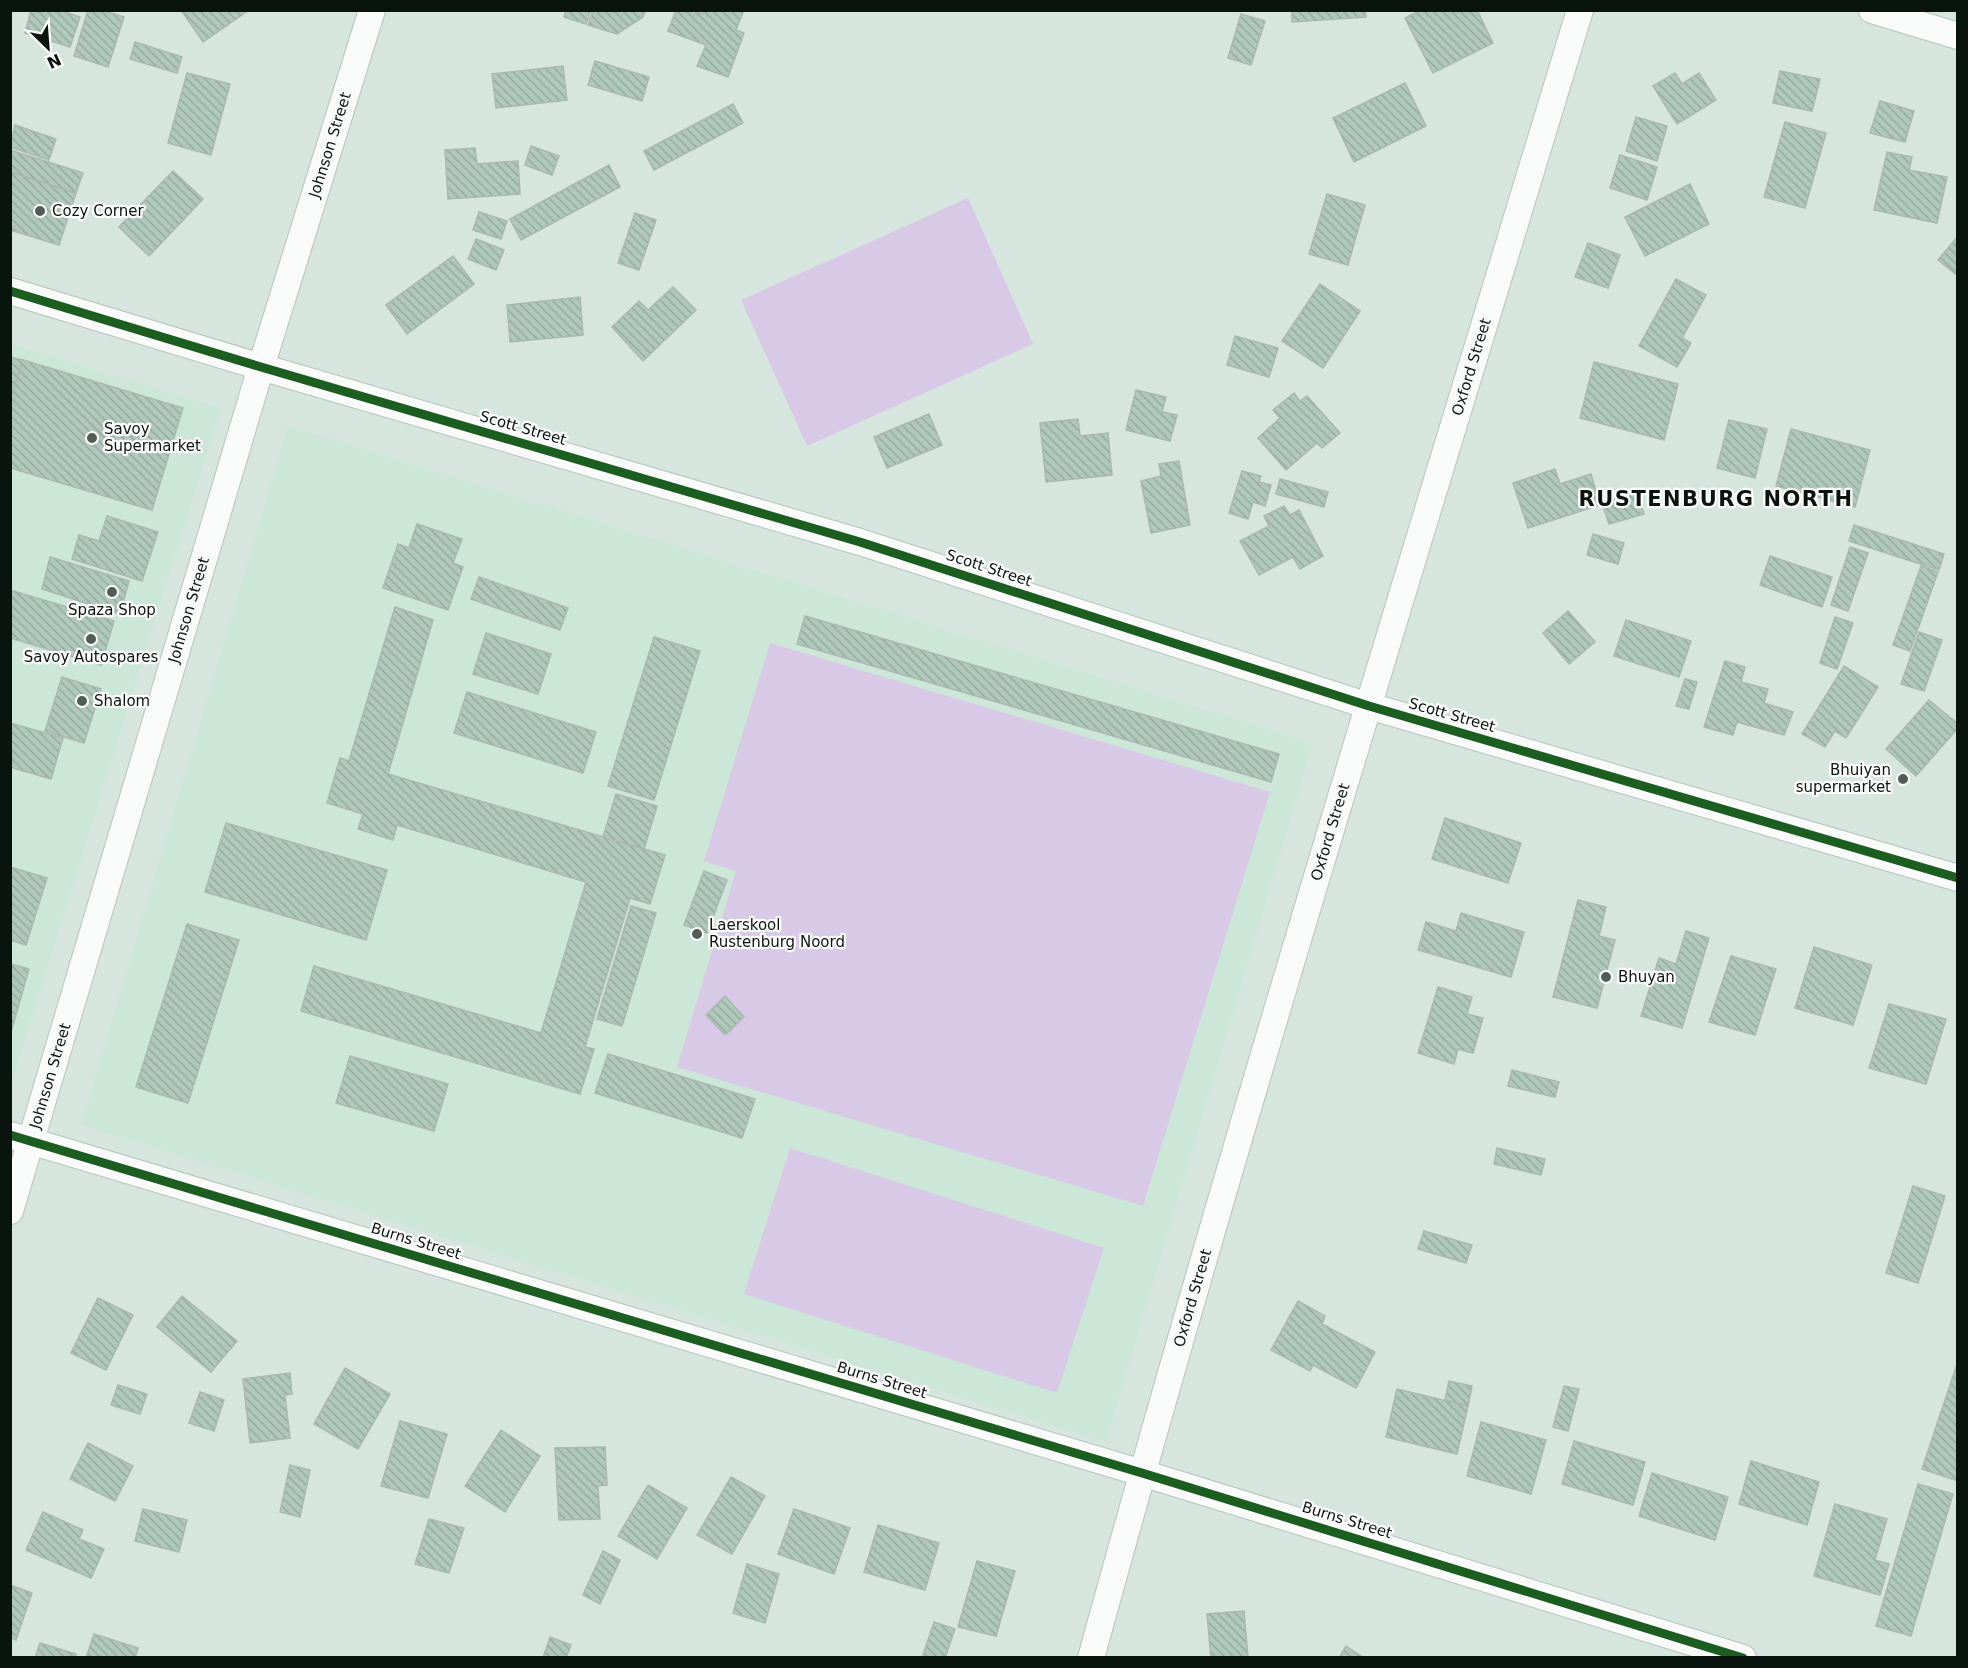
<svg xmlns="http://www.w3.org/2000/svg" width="1968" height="1668" font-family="'DejaVu Sans',sans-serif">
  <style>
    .built { fill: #cce7d8 }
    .park { fill: #d8c9e7 }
    .building { fill: url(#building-back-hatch); stroke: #abb7b1; stroke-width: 1.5 }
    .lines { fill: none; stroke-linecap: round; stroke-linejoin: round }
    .minor-casing { stroke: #b7c3bd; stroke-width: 28 }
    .minor { stroke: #f9fbfa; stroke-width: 26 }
    .cycleway-casing { stroke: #fff; stroke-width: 13 }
    .cycleway { stroke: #1b5e20; stroke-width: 9 }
    .poi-dot { fill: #515e57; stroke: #fff; stroke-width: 2 }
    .labels { text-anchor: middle; stroke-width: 4.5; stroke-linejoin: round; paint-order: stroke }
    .street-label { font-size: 15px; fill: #0a140f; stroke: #fff }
    .poi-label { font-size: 15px; fill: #0a140f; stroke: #fff; text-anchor: start }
    .district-label { font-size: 21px; font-weight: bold; letter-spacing: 1.5px; fill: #0a140f; stroke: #fff }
  </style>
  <defs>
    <pattern id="building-back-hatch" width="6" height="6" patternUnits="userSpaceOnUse" patternTransform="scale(1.5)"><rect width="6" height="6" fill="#b0c8bc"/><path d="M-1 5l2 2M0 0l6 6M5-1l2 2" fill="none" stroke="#96aba0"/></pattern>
  </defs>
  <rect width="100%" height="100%" fill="#d6e6de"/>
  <!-- built -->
  <g class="built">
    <polygon points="11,344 221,408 11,1085"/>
    <polygon points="288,426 1313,743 1106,1442 81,1125"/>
  </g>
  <!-- park -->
  <g class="park">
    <polygon points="968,198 1033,344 807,446 741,300"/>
    <polygon points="770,643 1270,792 1143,1206 677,1067 736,871 704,861"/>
    <polygon points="790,1148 1104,1248 1057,1393 744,1294"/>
  </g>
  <!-- building -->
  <g class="building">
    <polygon points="31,10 59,10 80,17 70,47 25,33"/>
    <polygon points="88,10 101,10 124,17 108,67 74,56"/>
    <polygon points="181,10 249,10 203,42"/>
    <polygon points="566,10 591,10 586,24 564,17"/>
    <polygon points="593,10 645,10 643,17 617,34 588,25"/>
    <polygon points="676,10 692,10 702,14 703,10 744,10 736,30 744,33 728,77 697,66 706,45 668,31"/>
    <polygon points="1292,10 1365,10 1366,17 1292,22"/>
    <polygon points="1421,10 1477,10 1493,43 1433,73 1405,18"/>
    <polygon points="1241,14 1265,21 1251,65 1228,58"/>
    <polygon points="135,42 182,57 177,73 130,59"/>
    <polygon points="595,61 649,77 642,101 588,85"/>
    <polygon points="563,66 567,100 496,108 492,74"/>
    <polygon points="1780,71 1820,79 1812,111 1773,103"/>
    <polygon points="187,73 230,84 211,155 168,143"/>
    <polygon points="1675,73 1682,84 1699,73 1716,100 1677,124 1653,86"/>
    <polygon points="1405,83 1426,126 1354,162 1333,118"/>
    <polygon points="1880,101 1914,111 1905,142 1870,133"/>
    <polygon points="733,104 743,123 654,170 644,151"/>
    <polygon points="1636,117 1667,126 1657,161 1626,151"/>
    <polygon points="1785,122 1826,133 1805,208 1764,197"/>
    <polygon points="15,125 56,139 49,160 10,147"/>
    <polygon points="531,146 559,156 552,175 525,165"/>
    <polygon points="475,148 477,164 518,161 520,194 448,199 445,150"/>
    <polygon points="10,150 83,173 76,193 10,172"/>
    <polygon points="1887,152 1912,157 1909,170 1947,177 1937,223 1874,210"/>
    <polygon points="1620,155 1657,167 1647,200 1610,188"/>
    <polygon points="609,165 620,187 521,240 510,219"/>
    <polygon points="173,171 203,199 149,256 119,227"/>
    <polygon points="10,172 76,193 59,245 10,230"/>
    <polygon points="1690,184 1709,224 1645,256 1625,217"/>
    <polygon points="1327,194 1365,205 1348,265 1309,254"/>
    <polygon points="479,212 507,221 501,239 473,230"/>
    <polygon points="635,213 656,220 639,270 618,263"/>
    <polygon points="1958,236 1958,276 1938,260"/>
    <polygon points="476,239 504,250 496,270 468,259"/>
    <polygon points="1588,243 1620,255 1608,288 1575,277"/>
    <polygon points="453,256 474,284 407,334 386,305"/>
    <polygon points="1676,279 1706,295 1682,338 1691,343 1677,367 1639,346"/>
    <polygon points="1320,284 1360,311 1323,368 1282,341"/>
    <polygon points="673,287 696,310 643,361 612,327 639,301 648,310"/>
    <polygon points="580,297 583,335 510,342 507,305"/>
    <polygon points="1235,336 1278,348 1269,377 1227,365"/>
    <polygon points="10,357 23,360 10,400"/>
    <polygon points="23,360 183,408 152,510 10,468 10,400"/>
    <polygon points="1594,362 1678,384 1664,440 1580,418"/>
    <polygon points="1136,390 1166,397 1162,412 1177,415 1170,441 1126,430"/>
    <polygon points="1294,393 1300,401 1307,396 1340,433 1322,448 1317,443 1286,470 1258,438 1280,418 1273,410"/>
    <polygon points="929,414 942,445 887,468 874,437"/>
    <polygon points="1078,419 1080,436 1108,433 1112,475 1046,482 1040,423"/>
    <polygon points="1729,420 1767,429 1755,478 1717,468"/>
    <polygon points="1791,429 1870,450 1855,507 1776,486"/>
    <polygon points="1179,461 1190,525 1151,533 1141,481 1161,476 1159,464"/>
    <polygon points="1555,469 1560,484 1591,474 1600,505 1528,528 1513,483"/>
    <polygon points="1242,471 1261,476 1259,482 1271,485 1265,506 1253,502 1248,519 1229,513"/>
    <polygon points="1280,479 1328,492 1324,507 1276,494"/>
    <polygon points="1637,493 1644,514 1609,524 1602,503"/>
    <polygon points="1284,506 1290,515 1299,510 1323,556 1300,569 1293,557 1259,575 1240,541 1269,526 1264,516"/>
    <polygon points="107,516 158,532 142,581 72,559 79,535 99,541"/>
    <polygon points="417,524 462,539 453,563 463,567 448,610 383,588 398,544 409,548"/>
    <polygon points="1854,525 1944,554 1939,570 1849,541"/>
    <polygon points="1593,534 1624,543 1618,564 1587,555"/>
    <polygon points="1850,547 1868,553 1848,611 1831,605"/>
    <polygon points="1770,556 1832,577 1822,607 1760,585"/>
    <polygon points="50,557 129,581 120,614 42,589"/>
    <polygon points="1921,566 1938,572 1910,651 1893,645"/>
    <polygon points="479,577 568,608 560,630 471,599"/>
    <polygon points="10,590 114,621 101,665 10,638"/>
    <polygon points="395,607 433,620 388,774 665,855 650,904 630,898 585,1047 594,1049 580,1094 301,1011 314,966 541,1033 586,882 397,825 393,840 358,829 363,814 327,803 340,758 349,761"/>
    <polygon points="1568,611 1595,642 1569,664 1543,633"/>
    <polygon points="805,616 1279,754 1271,782 797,644"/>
    <polygon points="1835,617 1853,623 1837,669 1820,663"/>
    <polygon points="1626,620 1691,641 1679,677 1614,656"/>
    <polygon points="1919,632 1942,640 1924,691 1901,684"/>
    <polygon points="486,633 551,654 538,694 473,674"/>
    <polygon points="654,637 700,651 654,800 608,786"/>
    <polygon points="1725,661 1745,667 1741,682 1768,689 1764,703 1793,712 1784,735 1737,722 1733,735 1704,727"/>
    <polygon points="1844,666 1878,687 1846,738 1835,731 1825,747 1802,734"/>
    <polygon points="62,677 101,689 84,743 45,731"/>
    <polygon points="1685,679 1697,682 1689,709 1676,706"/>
    <polygon points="467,692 596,732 583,773 454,733"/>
    <polygon points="1929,700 1958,724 1958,728 1916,776 1886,749"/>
    <polygon points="10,723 63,738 51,779 10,767"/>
    <polygon points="616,794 657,806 644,849 603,837"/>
    <polygon points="1445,818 1521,843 1508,883 1432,859"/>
    <polygon points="226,823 387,870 366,940 205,892"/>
    <polygon points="10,867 47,878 26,945 10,940"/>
    <polygon points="704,871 727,880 707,933 684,925"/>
    <polygon points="1578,900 1606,907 1599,936 1615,940 1597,1008 1553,997"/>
    <polygon points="631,906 656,913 622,1026 597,1019"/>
    <polygon points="1461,913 1524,932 1511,977 1418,950 1426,922 1456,931"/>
    <polygon points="187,924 239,940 188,1103 136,1087"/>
    <polygon points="1686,931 1709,938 1682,1028 1641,1016 1659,958 1676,964"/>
    <polygon points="1814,947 1872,965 1853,1025 1795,1008"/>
    <polygon points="1731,956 1776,969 1755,1035 1709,1022"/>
    <polygon points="10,964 29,969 10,1036"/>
    <polygon points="1438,987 1472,997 1467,1014 1483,1018 1473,1053 1458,1049 1454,1064 1418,1053"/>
    <polygon points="725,996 744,1017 725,1035 706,1015"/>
    <polygon points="1889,1004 1946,1019 1926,1084 1869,1068"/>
    <polygon points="608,1054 755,1099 742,1138 595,1093"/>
    <polygon points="350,1056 448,1084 434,1131 336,1103"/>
    <polygon points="1512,1070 1559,1082 1555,1097 1508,1086"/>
    <polygon points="1497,1148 1545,1159 1541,1175 1494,1164"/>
    <polygon points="1913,1186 1945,1196 1918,1283 1886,1273"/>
    <polygon points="1424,1231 1472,1245 1466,1263 1418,1249"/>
    <polygon points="182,1296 237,1341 211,1372 157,1327"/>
    <polygon points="98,1298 133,1315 106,1370 71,1353"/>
    <polygon points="1298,1301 1325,1316 1322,1324 1375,1352 1356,1388 1313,1365 1310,1371 1271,1350"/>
    <polygon points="1958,1361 1958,1481 1922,1469"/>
    <polygon points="345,1368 390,1394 358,1449 314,1424"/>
    <polygon points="290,1373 292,1394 285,1395 290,1438 250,1443 243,1379"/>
    <polygon points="1449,1381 1472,1386 1468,1406 1445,1400"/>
    <polygon points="118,1385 147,1394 140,1414 111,1405"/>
    <polygon points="1564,1386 1579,1389 1568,1431 1553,1427"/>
    <polygon points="1397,1389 1468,1406 1457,1454 1386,1437"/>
    <polygon points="200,1392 224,1400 214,1431 189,1423"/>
    <polygon points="400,1421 447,1434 428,1498 381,1486"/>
    <polygon points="1481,1422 1546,1440 1531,1494 1467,1476"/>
    <polygon points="501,1430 540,1456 505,1512 465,1486"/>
    <polygon points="1574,1441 1645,1462 1633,1505 1562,1484"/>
    <polygon points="88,1443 133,1466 115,1501 70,1479"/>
    <polygon points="605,1447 607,1485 598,1486 600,1519 559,1520 555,1448"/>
    <polygon points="1751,1461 1819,1482 1807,1525 1739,1504"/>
    <polygon points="290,1465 310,1470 300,1517 280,1512"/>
    <polygon points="1652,1473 1728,1497 1715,1540 1639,1516"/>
    <polygon points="731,1477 765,1496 732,1554 697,1535"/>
    <polygon points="1918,1484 1953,1494 1911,1636 1876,1626"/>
    <polygon points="648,1485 687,1508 657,1559 618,1536"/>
    <polygon points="1835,1504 1887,1519 1875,1560 1889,1564 1880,1595 1814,1576"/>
    <polygon points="143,1509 187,1520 179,1552 135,1541"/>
    <polygon points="794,1509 850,1528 834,1574 778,1554"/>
    <polygon points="43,1512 83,1530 79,1539 104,1549 91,1578 26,1550"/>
    <polygon points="429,1519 464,1528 449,1573 415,1564"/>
    <polygon points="878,1525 939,1543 925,1590 864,1572"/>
    <polygon points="603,1551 620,1560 600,1604 583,1595"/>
    <polygon points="977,1561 1015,1571 996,1636 958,1627"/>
    <polygon points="747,1564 779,1574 765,1623 733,1613"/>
    <polygon points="10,1585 32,1593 16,1640 10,1637"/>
    <polygon points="1244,1611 1248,1658 1211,1658 1207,1614"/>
    <polygon points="934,1622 955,1629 945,1658 922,1658"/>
    <polygon points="94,1634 138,1648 135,1658 86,1658"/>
    <polygon points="550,1637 571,1645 566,1658 543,1658"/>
    <polygon points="40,1643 76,1654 75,1658 35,1658"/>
    <polygon points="1346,1646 1364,1658 1339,1658"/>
  </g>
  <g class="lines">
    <defs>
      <g id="minor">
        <polyline points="1872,10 1958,36"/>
        <polyline points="10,291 261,367 860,542 1369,706 1958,878"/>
        <polyline points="10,1135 1142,1473 1743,1658"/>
        <path id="s1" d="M10,1211L261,367L372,10"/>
        <path id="s2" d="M1091,1658C1243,1105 1414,558 1580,10"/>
      </g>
    </defs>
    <!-- minor casing -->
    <use href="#minor" class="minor-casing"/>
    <!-- minor -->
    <use href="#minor" class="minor"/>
    <defs>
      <g id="cycleway">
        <polyline points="10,291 261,367 860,542 1369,706 1958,878"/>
        <polyline points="10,1135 1142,1473 1743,1658"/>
      </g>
    </defs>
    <!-- cycleway casing -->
    <use href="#cycleway" class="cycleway-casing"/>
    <!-- cycleway -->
    <use href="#cycleway" class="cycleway"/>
  </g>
  <!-- markers -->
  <g class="poi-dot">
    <circle cx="40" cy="211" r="6"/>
    <circle cx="92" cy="438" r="6"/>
    <circle cx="112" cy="592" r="6"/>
    <circle cx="91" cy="639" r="6"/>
    <circle cx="82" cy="701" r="6"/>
    <circle cx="1903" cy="779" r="6"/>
    <circle cx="697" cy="934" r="6"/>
    <circle cx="1606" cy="977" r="6"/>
  </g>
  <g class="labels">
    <!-- street labels -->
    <g class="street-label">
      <text dy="5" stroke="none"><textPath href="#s1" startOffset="1113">Johnson Street</textPath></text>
      <text dy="5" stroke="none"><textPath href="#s2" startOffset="1346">Oxford Street</textPath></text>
      <text transform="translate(523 428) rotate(16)" y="5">Scott Street</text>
      <text transform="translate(989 568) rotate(18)" y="5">Scott Street</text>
      <text dy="5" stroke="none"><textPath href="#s1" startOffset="627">Johnson Street</textPath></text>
      <text transform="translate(1452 715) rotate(16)" y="5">Scott Street</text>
      <text dy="5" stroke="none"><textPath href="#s2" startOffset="860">Oxford Street</textPath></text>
      <text dy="5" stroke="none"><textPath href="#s1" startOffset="141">Johnson Street</textPath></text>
      <text transform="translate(416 1241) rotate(17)" y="5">Burns Street</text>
      <text dy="5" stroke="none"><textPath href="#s2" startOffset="374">Oxford Street</textPath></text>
      <text transform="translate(882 1380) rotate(17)" y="5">Burns Street</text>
      <text transform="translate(1347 1520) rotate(17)" y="5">Burns Street</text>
    </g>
    <!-- poi labels -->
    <g class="poi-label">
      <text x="52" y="216">Cozy Corner</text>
      <text x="104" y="434">Savoy<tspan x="104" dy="17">Supermarket</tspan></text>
      <text x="112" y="615" text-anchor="middle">Spaza Shop</text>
      <text x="91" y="662" text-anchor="middle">Savoy Autospares</text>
      <text x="94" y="706">Shalom</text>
      <text x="1891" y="775" text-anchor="end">Bhuiyan<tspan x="1891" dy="17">supermarket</tspan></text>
      <text x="709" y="930">Laerskool<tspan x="709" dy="17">Rustenburg Noord</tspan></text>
      <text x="1618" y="982">Bhuyan</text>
    </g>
    <!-- district labels -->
    <g class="district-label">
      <text x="1716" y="506">RUSTENBURG NORTH</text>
    </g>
  </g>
  <!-- border -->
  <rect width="1968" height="1668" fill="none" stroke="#0a140f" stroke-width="24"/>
  <!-- north arrow -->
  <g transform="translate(48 48) rotate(155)" stroke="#ffffff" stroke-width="4.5" paint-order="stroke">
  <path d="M0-4.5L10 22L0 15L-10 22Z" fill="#0a140f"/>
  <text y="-9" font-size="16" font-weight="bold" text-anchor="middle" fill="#0a140f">N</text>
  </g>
</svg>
